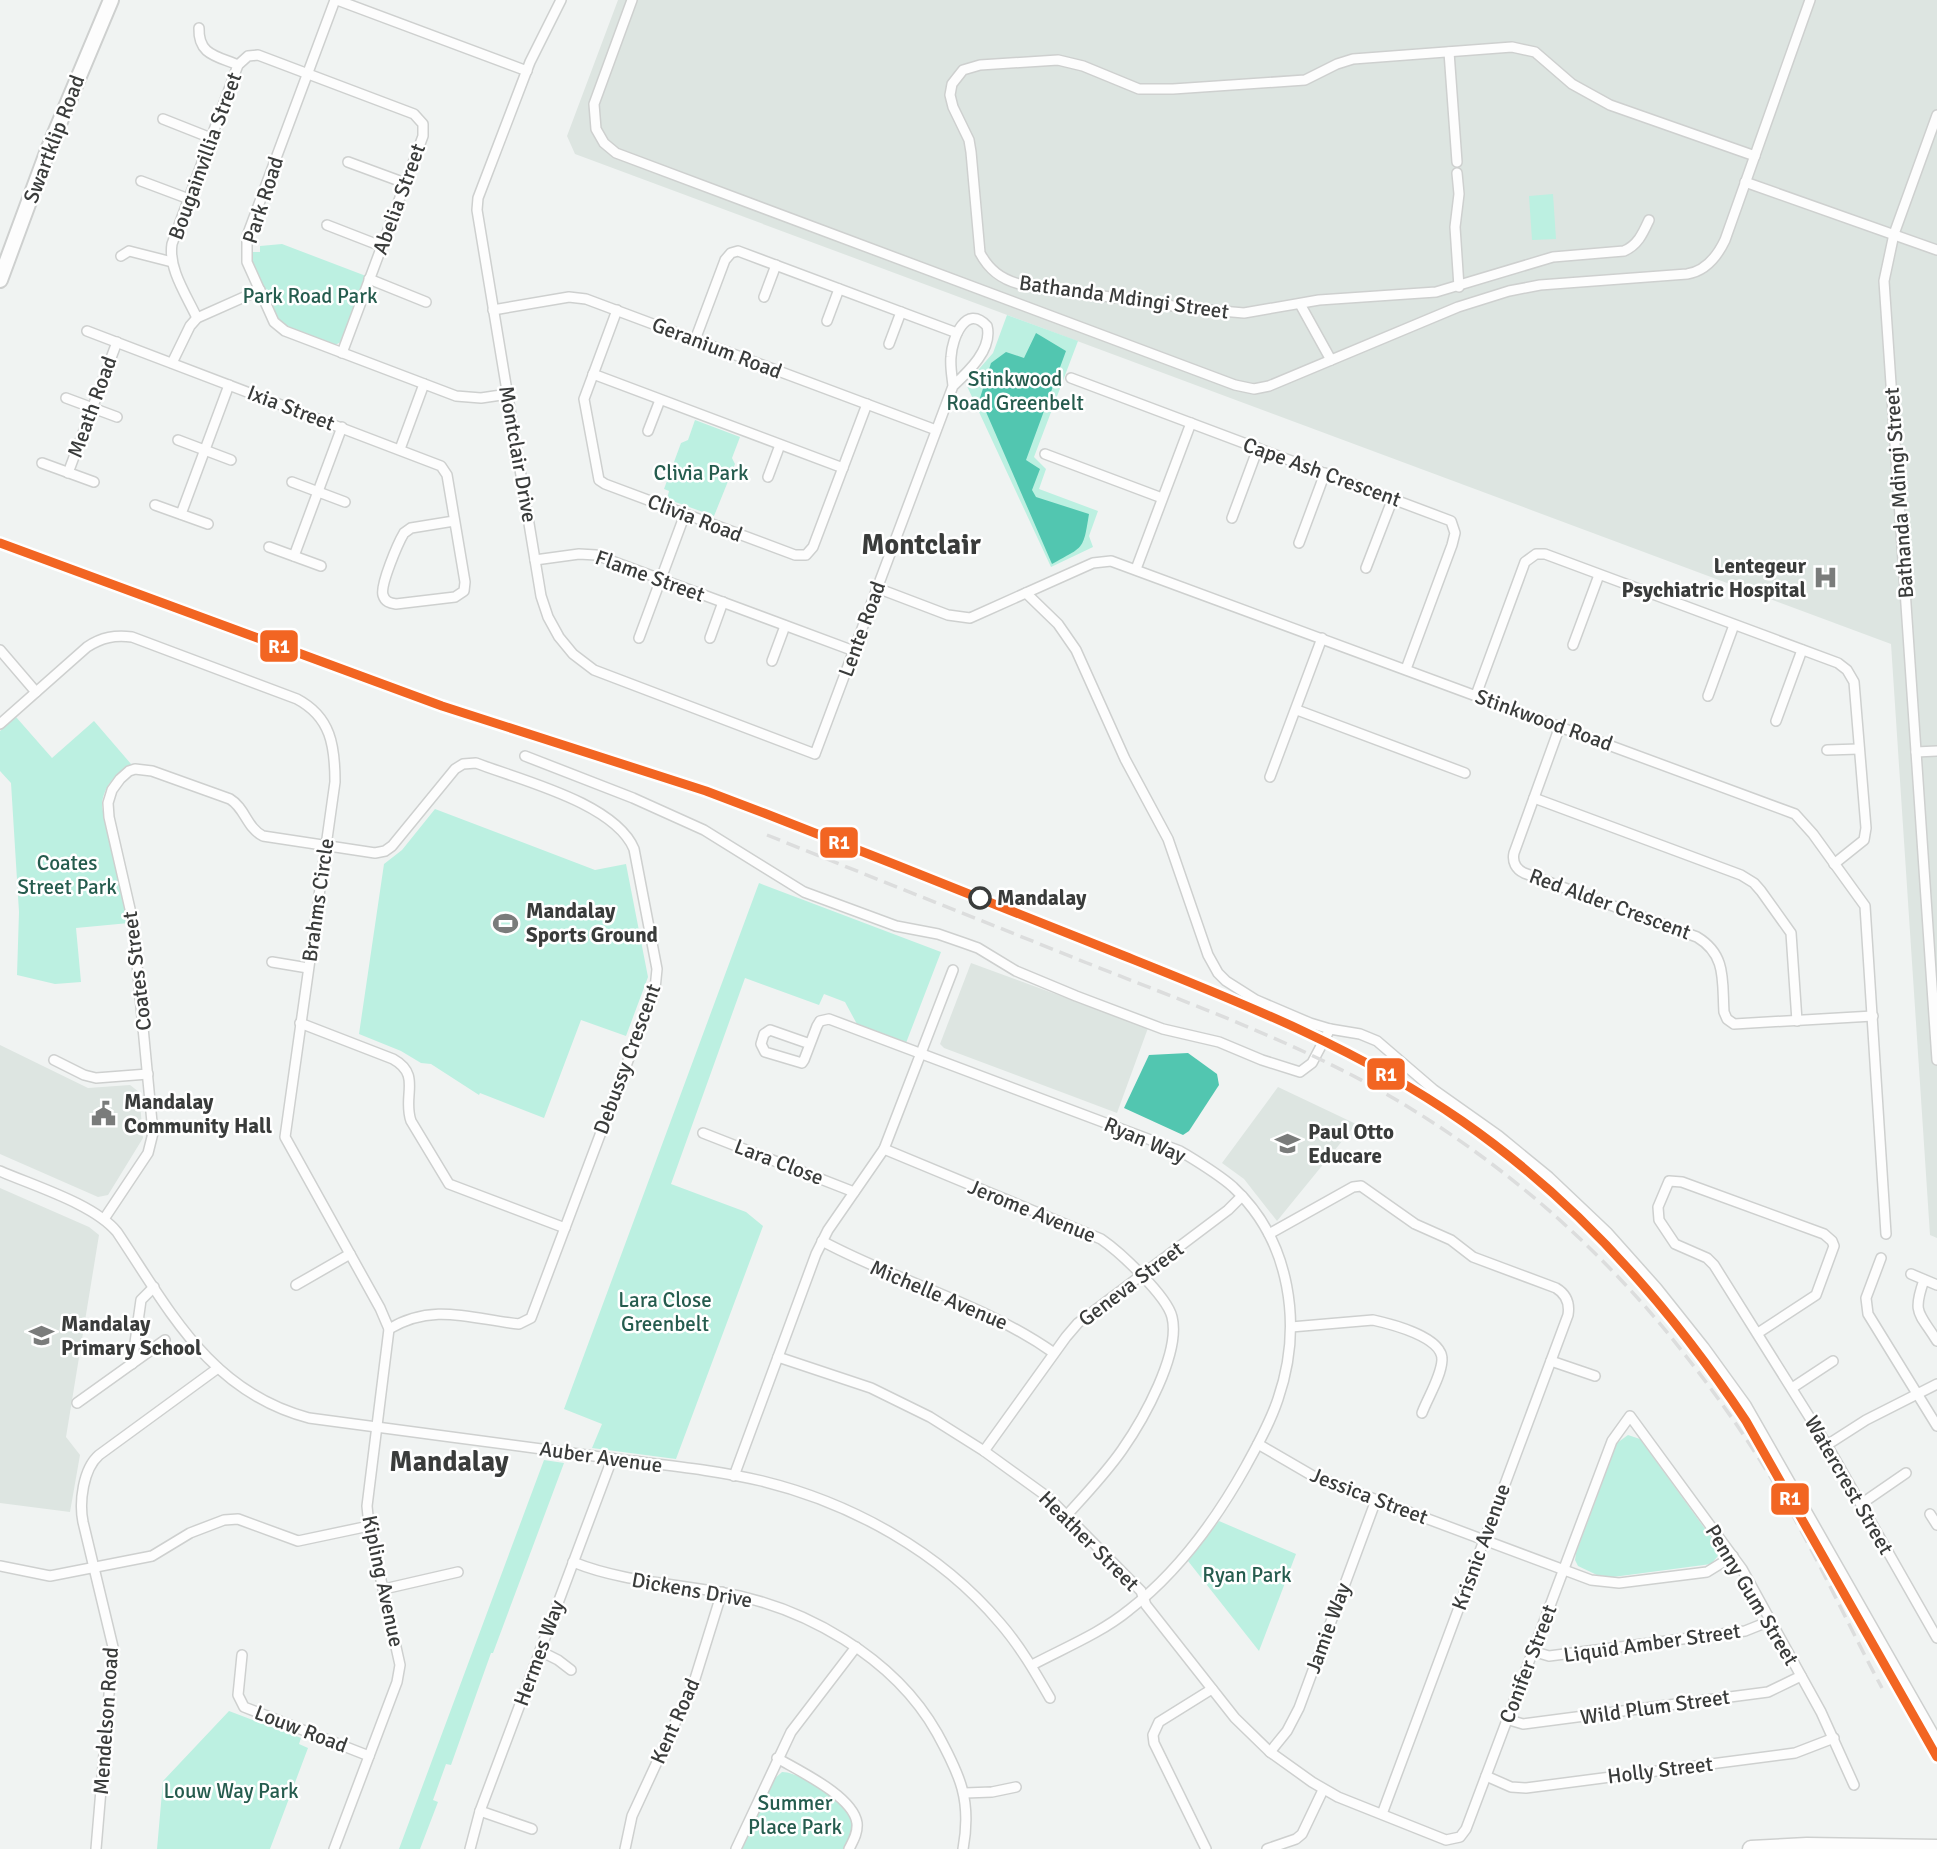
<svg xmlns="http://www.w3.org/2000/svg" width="1937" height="1849" font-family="Signika,sans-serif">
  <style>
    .built { fill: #dde5e1 }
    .green { fill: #bcf0e1 }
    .water { fill: #52c6b0 }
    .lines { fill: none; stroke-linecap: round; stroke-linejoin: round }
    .street-casing { stroke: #ced0cf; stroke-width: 12 }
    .primary-casing { stroke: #ced0cf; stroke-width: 18 }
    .highway-casing { stroke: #ced0cf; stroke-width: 19 }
    .street { stroke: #fdfdfd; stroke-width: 9 }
    .primary { stroke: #fdfdfd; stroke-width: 14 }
    .highway { stroke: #fdfdfd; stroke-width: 16 }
    .rail { stroke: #dcdddd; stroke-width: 3.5; stroke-dasharray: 14 7; stroke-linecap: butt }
    .rail-1-casing { stroke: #fff; stroke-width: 14 }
    .rail-1 { stroke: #f26522; stroke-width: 9 }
    .stop-dot { fill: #fff; stroke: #3a3c3b; stroke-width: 3.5 }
    .labels { text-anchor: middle; stroke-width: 5; stroke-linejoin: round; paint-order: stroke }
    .street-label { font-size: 21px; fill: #3a3c3b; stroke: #fff }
    .park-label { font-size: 21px; fill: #255c4e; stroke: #fff }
    .poi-label { font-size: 21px; font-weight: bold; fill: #3a3c3b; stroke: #fff; text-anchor: start }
    .stop-label { font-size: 21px; font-weight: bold; fill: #3a3c3b; stroke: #fff; text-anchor: start }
    .district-label { font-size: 28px; font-weight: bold; fill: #3a3c3b; stroke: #fff }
    .line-badge { stroke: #fff; stroke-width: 2.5 }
    .badge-label { font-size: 19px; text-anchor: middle; font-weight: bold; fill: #fff }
  </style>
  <rect width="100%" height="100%" fill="#f0f3f2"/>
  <!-- built -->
  <g class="built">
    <polygon points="618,0 1937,0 1937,1238 1930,1235 1891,644 575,154 567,136"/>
    <polygon points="971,963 1148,1028 1117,1113 944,1048 940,1044"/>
    <polygon points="0,1045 88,1088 130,1085 139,1092 143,1138 108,1195 98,1197 0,1154"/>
    <polygon points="1278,1087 1356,1124 1277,1221 1244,1179 1222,1163"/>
    <polygon points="0,1188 89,1227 99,1235 66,1437 80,1455 70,1512 0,1503"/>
  </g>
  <!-- green -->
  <g class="green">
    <polygon points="1553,194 1556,239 1532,240 1529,196"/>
    <polygon points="282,244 366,276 341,342 335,345 285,327 278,320 248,252 260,252 260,246"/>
    <polygon points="1007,315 1078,341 1034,457 1046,469 1039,489 1098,511 1089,536 1093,547 1051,567 966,384 993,353"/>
    <polygon points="695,420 740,437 732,458 735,464 714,516 667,499 669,491 664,489 681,443 688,440"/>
    <path d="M16,717L52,758L94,721L131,764C115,774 102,788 102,807L129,923L76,928L81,982L55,984L17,975L19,912L11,783L0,771V731Z"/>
    <polygon points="435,809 595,870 626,864 648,977 626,1036 581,1020 544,1118 480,1093 479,1095 431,1064 421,1063 401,1051 359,1034 384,864 402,850"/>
    <polygon points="759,883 941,952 906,1043 858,1026 845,1002 824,994 819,1005 745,978 671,1184 746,1212 763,1226 676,1459 592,1448 602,1424 564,1409"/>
    <polygon points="1628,1435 1640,1439 1716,1544 1718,1556 1711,1564 1613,1577 1597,1575 1578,1566 1575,1560 1576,1553 1617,1443"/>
    <polygon points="544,1460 564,1463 493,1653 491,1653 451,1765 446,1764 433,1800 438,1802 420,1849 399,1849"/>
    <polygon points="1219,1521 1296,1554 1259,1651 1188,1561"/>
    <polygon points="229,1711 301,1738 299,1744 308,1748 270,1849 157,1849 163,1781"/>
    <path d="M782,1772C799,1771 848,1804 852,1823C854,1832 848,1841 844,1849H742L774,1779Z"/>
  </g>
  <!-- water -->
  <g class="water">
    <path d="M1036,333L1066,351L1026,460L1040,469L1032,490L1036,497L1089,514C1083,551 1084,546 1052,564L980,398L991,363L1006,352L1024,358Z"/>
    <polygon points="1188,1053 1217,1074 1219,1085 1189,1131 1183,1135 1124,1108 1149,1055"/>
  </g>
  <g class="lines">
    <defs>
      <g id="street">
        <polyline points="335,0 247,236 247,262 274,322 285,331 456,396 481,398 508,394"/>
        <polyline points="337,0 527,71"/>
        <path d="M561,0L530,62L478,198L477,210L541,596L548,617L559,637L573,654L594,670L815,754L953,386C952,376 950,366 951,357C952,338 966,303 987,326C993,349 968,372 953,386"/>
        <path d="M632,0L594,104L596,129L604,143L616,153L1235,385L1254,389L1269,386L1458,307L1509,291L1540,285L1687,274C1706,271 1717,257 1725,240L1810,0"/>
        <path d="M199,28C198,55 217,56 238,65"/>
        <polyline points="1449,52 1457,162"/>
        <polyline points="1937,115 1894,234 1884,281 1937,1060"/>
        <polyline points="163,119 211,138"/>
        <polyline points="348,162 405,183"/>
        <polyline points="1457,173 1459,194 1455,227 1459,287"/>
        <polyline points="141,181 189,199"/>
        <polyline points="1745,182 1937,250"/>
        <path d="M1649,220C1643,233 1638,245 1624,251L1553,257L1436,292L1319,300L1244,313L1187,308L1019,284C1001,279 989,270 980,253L971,152L969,140L953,107L950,95L952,84L963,70L980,65L1058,60L1083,66L1139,89H1173L1305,80L1337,64L1353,59L1512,47L1535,52L1572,84L1610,105L1755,156"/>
        <polyline points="327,225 381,246"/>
        <polyline points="121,256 129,251 172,262"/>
        <polyline points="369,279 426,302"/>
        <polyline points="764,297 776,265"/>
        <polyline points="1300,304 1331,360"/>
        <polyline points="493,310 569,297 586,299 936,430"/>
        <polyline points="617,310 584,399 599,480 605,484 795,555 806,555 813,547 867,404"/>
        <path d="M197,318C187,296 168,269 172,244L238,65L248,56L258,55L414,114L423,124V136L342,353"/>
        <polyline points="827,321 839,289"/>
        <path d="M87,331L441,466L447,475L465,582L464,591L455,597L396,604C390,603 385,602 383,595C380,585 398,543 404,533L411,528L454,521"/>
        <polyline points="695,340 725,260 731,253 738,251 957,333"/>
        <polyline points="889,344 901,312"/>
        <polyline points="172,363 190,326 197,318 260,290"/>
        <polyline points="593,374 843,468"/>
        <polyline points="1071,378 1451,521 1455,533 1452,545 1406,669"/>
        <polyline points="66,398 117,417"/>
        <polyline points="648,431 660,400"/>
        <polyline points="178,440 231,460"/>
        <polyline points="400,449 424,384"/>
        <polyline points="1045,454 1162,498"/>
        <polyline points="42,463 94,482"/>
        <polyline points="68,473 117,342"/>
        <polyline points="768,477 780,445"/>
        <polyline points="292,482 345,502"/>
        <polyline points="155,505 208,524"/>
        <polyline points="181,514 229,385"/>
        <polyline points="1232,518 1258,448"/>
        <polyline points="1299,543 1325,473"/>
        <polyline points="269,547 321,566"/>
        <polyline points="294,556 342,427"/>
        <polyline points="535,560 579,554 596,555 854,651"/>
        <polyline points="1366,568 1393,498"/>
        <polyline points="1136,569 1191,423"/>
        <polyline points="877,588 948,615 970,618 1093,563 1111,561 1795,814 1813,834 1865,906 1886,1234"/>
        <polyline points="1026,593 1058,624 1076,650 1125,759 1168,839 1208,955 1218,973 1226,981 1256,1000 1310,1023 1330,1029 1360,1034 1377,1041 1434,1090 1499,1136 1549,1177 1607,1232 1657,1288 1704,1347 1746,1405 1937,1740"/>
        <polyline points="639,638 685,514"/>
        <polyline points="710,638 723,602"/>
        <polyline points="1573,645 1599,575"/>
        <polyline points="0,650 36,692"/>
        <polyline points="772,661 785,626"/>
        <polyline points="1476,695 1525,562 1536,554 1545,554 1838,663 1847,670 1854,682 1866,828 1864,840 1834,864"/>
        <polyline points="1708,696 1734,625"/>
        <polyline points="1297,710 1465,773"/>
        <polyline points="1776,721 1802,650"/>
        <path d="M0,724L87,647C102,637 115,635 132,637L297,699C331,717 335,746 335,782L285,1137L380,1308L389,1329L367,1506L369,1526L400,1665L397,1682L334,1849"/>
        <path d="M1560,726L1514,853C1512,862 1516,869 1524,873L1697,937C1727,955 1722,981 1724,1012L1727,1019L1734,1024L1873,1016"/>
        <polyline points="1827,750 1859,749"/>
        <polyline points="1916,752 1937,751"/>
        <polyline points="525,756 633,798 704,830 804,892 896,926 938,934 964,943 978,948 1016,971 1076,996 1163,1029 1219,1042 1262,1060 1300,1072 1312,1063 1330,1029"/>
        <polyline points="1270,777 1322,638"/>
        <polyline points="1534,798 1741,875 1754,883 1761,891 1791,933 1797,1021"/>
        <polyline points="272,962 308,968"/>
        <path d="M300,1023L393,1059C422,1075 402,1096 411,1121L449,1184L565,1228"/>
        <path d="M810,1044L770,1030L764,1034L761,1044L765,1052L802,1063L804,1060L817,1026L820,1021L829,1019L1180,1151C1198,1162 1217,1173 1233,1187C1291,1241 1303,1326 1278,1399C1270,1423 1258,1444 1246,1466C1216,1520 1178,1572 1129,1610C1101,1633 1064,1648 1032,1665"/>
        <polyline points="54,1060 84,1075 96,1078 148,1074"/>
        <polyline points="703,1133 854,1192"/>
        <path d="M884,1149L1101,1239C1120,1252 1167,1296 1172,1317C1181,1353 1143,1420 1122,1450C1106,1473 1086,1494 1067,1515"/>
        <path d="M0,1171C34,1186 94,1204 117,1232C170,1311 210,1392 309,1418C404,1431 499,1443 594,1456C650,1464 707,1468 762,1481C852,1503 940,1552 1000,1623C1020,1646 1035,1672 1050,1698"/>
        <path d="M104,1219L148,1153L153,1133L133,922L109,817L108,803L112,790L120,779L129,771L135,769L152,771L230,799C245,808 247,828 263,836L375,853L385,851L392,846L455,769L463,764L476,763C520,780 615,803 634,849L657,969L655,989L531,1318L519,1324C472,1319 433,1302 389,1329"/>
        <path d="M1269,1234L1353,1187L1361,1186L1415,1224L1451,1240L1473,1257L1556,1288C1566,1294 1570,1303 1568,1315L1382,1814"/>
        <path d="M822,1241C898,1282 983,1303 1054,1353"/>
        <polyline points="1881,1258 1866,1298 1868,1314 1937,1426"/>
        <polyline points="1911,1274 1937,1285"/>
        <path d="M1924,1280C1912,1314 1919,1312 1937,1341"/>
        <polyline points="296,1285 350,1254"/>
        <path d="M1291,1327L1373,1320C1391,1324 1443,1337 1442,1360C1441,1377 1428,1397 1422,1413"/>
        <polyline points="1758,1333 1816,1295 1834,1246 1832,1241 1824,1234 1682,1182 1669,1181 1658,1207 1659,1220 1675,1244 1707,1258 1714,1265 1827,1445 1937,1638"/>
        <polyline points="778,1357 871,1388 930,1417 984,1451 1049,1498 1141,1591 1146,1605 1235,1718 1270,1752 1312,1782 1338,1797 1446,1840 1460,1837 1466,1829 1612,1441 1630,1416 1742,1569 1821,1712 1854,1785"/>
        <polyline points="1551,1361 1595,1376"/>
        <polyline points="132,1364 141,1300 154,1287"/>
        <polyline points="1792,1388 1833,1361"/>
        <polyline points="77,1403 165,1340"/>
        <polyline points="1258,1444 1313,1476 1591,1580 1619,1583 1707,1572 1733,1556"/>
        <polyline points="1827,1445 1866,1420 1937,1384"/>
        <polyline points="984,1451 1066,1337 1078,1323 1228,1210 1242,1196"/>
        <polyline points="734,1476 816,1254 828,1230 884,1149 953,970"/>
        <polyline points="1861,1504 1906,1473"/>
        <polyline points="1930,1514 1937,1525"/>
        <path d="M573,1562C620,1581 670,1583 719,1592C804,1606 894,1657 937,1733C960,1775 972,1800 963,1849"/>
        <polyline points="0,1566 50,1576 152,1556 190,1533 224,1520 238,1519 298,1541 369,1526"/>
        <polyline points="384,1589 458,1572"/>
        <polyline points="540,1651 558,1660 571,1670"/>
        <polyline points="1532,1651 1549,1656 1745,1631 1770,1621"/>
        <polyline points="242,1655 238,1695 244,1707 369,1756"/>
        <polyline points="1506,1719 1523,1724 1768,1692 1801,1676"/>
        <polyline points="1270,1752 1287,1731 1299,1708 1376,1500"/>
        <path d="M777,1758C799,1771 853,1796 857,1823C858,1833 853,1841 849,1849"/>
        <polyline points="1486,1776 1511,1787 1526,1788 1795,1753 1834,1738"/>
        <polyline points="965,1793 992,1792 1016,1787"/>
        <polyline points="480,1811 532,1829"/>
        <path d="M96,1849L113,1647L83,1522C79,1502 83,1469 99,1455L218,1368"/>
        <polyline points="470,1849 480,1811 612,1459"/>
        <polyline points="625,1849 632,1816 694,1682 722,1592"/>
        <polyline points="736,1849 791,1732 856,1647"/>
        <polyline points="1206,1849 1154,1743 1153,1735 1159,1722 1212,1689"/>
        <polyline points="1267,1849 1296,1839 1302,1834 1323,1790"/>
      </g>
      <polyline id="primary" points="0,280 48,150 111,0"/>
      <polyline id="highway" points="1751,1849 1807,1846 1937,1848"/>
    </defs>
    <!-- street casing -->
    <use href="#street" class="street-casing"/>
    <!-- primary casing -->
    <use href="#primary" class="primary-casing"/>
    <!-- highway casing -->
    <use href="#highway" class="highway-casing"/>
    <!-- street -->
    <use href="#street" class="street"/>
    <!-- primary -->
    <use href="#primary" class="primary"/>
    <!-- highway -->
    <use href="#highway" class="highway"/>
    <!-- rail -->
    <path class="rail" d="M767,835C874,878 980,920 1087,963C1180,1000 1275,1034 1363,1081C1489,1149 1602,1246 1689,1360C1722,1402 1753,1447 1780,1493C1817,1556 1847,1623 1882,1688"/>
    <defs>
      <path id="rail-1" d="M0,543L442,706L706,791L764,813C882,859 999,906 1117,953C1237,1001 1356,1047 1462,1121C1577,1201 1669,1305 1746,1421L1937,1757"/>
    </defs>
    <!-- rail-1 casing -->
    <use href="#rail-1" class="rail-1-casing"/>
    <!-- rail-1 -->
    <use href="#rail-1" class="rail-1"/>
  </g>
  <!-- icons -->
  <defs>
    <symbol id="hospital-bare" viewBox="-9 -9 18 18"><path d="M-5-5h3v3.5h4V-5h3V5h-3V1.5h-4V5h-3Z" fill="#7a7c7b" stroke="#fff" stroke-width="2.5" paint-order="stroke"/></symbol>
    <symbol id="stadium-bare" viewBox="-9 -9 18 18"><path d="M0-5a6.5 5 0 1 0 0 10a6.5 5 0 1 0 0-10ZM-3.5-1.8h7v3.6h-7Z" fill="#7a7c7b" stroke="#fff" stroke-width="2.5" paint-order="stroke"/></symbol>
    <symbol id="civic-bare" viewBox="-9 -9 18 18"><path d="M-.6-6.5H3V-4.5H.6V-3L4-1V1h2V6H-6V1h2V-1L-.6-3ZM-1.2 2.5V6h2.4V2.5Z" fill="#7a7c7b" stroke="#fff" stroke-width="2.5" paint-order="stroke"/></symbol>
    <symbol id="school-bare" viewBox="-9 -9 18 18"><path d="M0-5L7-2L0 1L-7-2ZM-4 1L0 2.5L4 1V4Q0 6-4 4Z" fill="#7a7c7b" stroke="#fff" stroke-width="2.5" paint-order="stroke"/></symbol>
  </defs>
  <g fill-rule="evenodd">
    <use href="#hospital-bare" x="1808" y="560" width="35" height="35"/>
    <use href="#stadium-bare" x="488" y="906" width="35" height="35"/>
    <use href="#civic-bare" x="86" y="1096" width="35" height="35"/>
    <use href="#school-bare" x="1270" y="1126" width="35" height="35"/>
    <use href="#school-bare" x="24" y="1318" width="35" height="35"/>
  </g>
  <!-- markers -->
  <circle class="stop-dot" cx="980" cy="898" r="10"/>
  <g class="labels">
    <!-- street labels -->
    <g class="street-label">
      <text transform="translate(54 139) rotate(-69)" y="7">Swartklip Road</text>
      <text transform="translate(205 156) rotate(-70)" y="7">Bougainvillia Street</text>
      <text transform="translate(399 199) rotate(-70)" y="7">Abelia Street</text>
      <text transform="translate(263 200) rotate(-72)" y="7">Park Road</text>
      <text transform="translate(1124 297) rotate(8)" y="7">Bathanda Mdingi Street</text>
      <text transform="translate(717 348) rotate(21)" y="7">Geranium Road</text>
      <text transform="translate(92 407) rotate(-70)" y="7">Meath Road</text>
      <text transform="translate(291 408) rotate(21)" y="7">Ixia Street</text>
      <text transform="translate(518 454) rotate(80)" y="7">Montclair Drive</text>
      <text transform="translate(1322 472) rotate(20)" y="7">Cape Ash Crescent</text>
      <text transform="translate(1899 493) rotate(-94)" y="7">Bathanda Mdingi Street</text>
      <text transform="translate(695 518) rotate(21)" y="7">Clivia Road</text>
      <text transform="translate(650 576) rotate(20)" y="7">Flame Street</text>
      <text transform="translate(862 629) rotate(-70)" y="7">Lente Road</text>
      <text transform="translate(1544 720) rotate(20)" y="7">Stinkwood Road</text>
      <text transform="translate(318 900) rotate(-82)" y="7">Brahms Circle</text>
      <text transform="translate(1610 904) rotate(20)" y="7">Red Alder Crescent</text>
      <text transform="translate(137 971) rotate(-97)" y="7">Coates Street</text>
      <text transform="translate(627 1059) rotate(-70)" y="7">Debussy Crescent</text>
      <text transform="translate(1145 1140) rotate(23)" y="7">Ryan Way</text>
      <text transform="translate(779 1162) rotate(21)" y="7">Lara Close</text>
      <text transform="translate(1032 1211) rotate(22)" y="7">Jerome Avenue</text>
      <text transform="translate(1131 1284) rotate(-37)" y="7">Geneva Street</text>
      <text transform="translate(939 1295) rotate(23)" y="7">Michelle Avenue</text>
      <text transform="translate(601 1457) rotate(8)" y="7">Auber Avenue</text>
      <text transform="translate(1849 1485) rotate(60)" y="7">Watercrest Street</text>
      <text transform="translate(1369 1496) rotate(21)" y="7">Jessica Street</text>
      <text transform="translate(1089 1541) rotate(45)" y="7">Heather Street</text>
      <text transform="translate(1481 1547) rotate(-70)" y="7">Krisnic Avenue</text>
      <text transform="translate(383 1581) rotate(78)" y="7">Kipling Avenue</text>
      <text transform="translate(692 1590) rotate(10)" y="7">Dickens Drive</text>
      <text transform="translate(1752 1595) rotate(59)" y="7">Penny Gum Street</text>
      <text transform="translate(1328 1628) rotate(-70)" y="7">Jamie Way</text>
      <text transform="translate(1652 1643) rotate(-8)" y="7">Liquid Amber Street</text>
      <text transform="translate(539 1653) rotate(-70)" y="7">Hermes Way</text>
      <text transform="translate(1528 1664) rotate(-69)" y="7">Conifer Street</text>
      <text transform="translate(1655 1707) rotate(-8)" y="7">Wild Plum Street</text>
      <text transform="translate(106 1721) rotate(-86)" y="7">Mendelson Road</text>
      <text transform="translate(675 1721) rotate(-66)" y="7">Kent Road</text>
      <text transform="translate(301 1729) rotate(21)" y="7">Louw Road</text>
      <text transform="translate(1660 1770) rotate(-7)" y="7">Holly Street</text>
    </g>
    <!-- park labels -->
    <g class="park-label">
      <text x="310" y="303">Park Road Park</text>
      <text x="1015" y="386">Stinkwood<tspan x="1015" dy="24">Road Greenbelt</tspan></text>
      <text x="701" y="480">Clivia Park</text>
      <text x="67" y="870">Coates<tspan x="67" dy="24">Street Park</tspan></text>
      <text x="665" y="1307">Lara Close<tspan x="665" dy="24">Greenbelt</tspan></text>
      <text x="1247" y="1582">Ryan Park</text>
      <text x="231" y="1798">Louw Way Park</text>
      <text x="795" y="1810">Summer<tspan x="795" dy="24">Place Park</tspan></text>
    </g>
    <!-- poi labels -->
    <g class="poi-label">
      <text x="1806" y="573" text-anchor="end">Lentegeur<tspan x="1806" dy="24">Psychiatric Hospital</tspan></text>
      <text x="526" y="918">Mandalay<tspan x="526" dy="24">Sports Ground</tspan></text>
      <text x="124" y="1109">Mandalay<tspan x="124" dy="24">Community Hall</tspan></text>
      <text x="1308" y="1139">Paul Otto<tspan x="1308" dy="24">Educare</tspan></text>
      <text x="61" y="1331">Mandalay<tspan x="61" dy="24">Primary School</tspan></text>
    </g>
    <!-- stop labels -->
    <g class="stop-label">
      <text x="997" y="905">Mandalay</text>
    </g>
    <!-- district labels -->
    <g class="district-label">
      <text x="921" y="554">Montclair</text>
      <text x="449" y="1471">Mandalay</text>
    </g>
  </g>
  <g class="line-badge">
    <rect x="259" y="629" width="40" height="34" rx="7" fill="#f26522"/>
    <rect x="819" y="826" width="40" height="33" rx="7" fill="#f26522"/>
    <rect x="1366" y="1057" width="40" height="34" rx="7" fill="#f26522"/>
    <rect x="1770" y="1482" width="40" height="34" rx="7" fill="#f26522"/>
  </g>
  <g class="badge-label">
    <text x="279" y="653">R1</text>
    <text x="839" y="849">R1</text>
    <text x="1386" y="1081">R1</text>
    <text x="1790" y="1505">R1</text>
  </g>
</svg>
